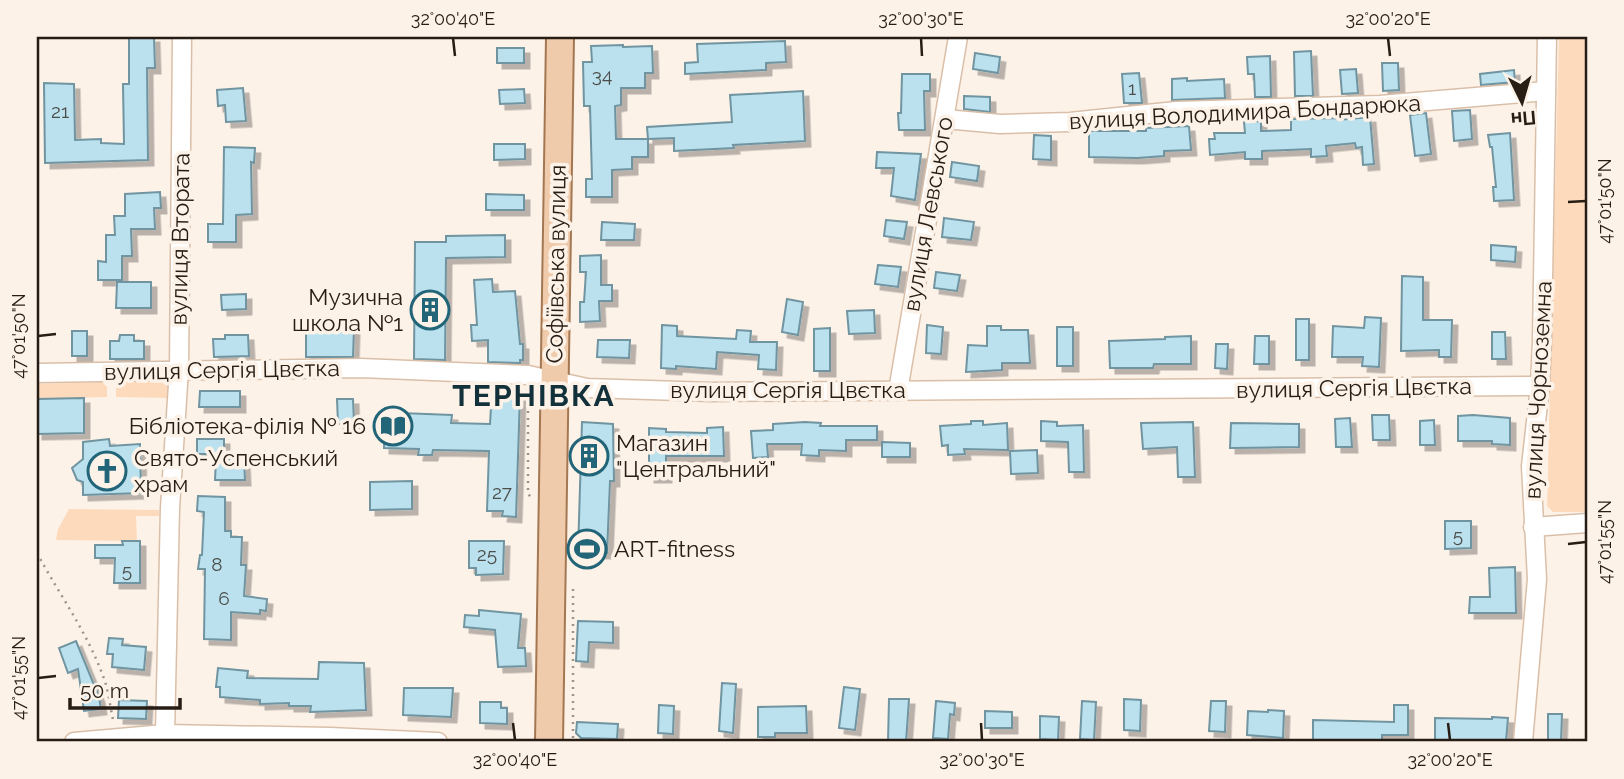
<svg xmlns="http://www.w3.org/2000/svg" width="1624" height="779" font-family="Raleway,sans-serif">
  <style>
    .green { fill: #fedabc }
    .building { fill: #bbe1ee; stroke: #7095a1; stroke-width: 2; filter: url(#shadow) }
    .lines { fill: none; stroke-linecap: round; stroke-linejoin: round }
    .street-casing { stroke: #dabfa8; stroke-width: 21 }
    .primary-casing { stroke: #a37752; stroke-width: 30 }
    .path { stroke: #9d9389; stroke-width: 2.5; stroke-dasharray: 2 5; stroke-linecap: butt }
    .street { stroke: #fff; stroke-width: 18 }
    .primary { stroke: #f0cbab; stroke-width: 26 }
    .ticks { fill: none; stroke: #271d14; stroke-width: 2.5 }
    .labels { text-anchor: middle; stroke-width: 7; stroke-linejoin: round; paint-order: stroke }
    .number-label { font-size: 19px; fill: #4c4e4a }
    .street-label { font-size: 23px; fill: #271d14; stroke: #fdf2e8 }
    .poi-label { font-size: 23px; fill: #271d14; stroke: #fdf2e8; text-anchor: start }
    .district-label { font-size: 30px; font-weight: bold; letter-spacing: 2px; fill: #12313a; stroke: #fdf2e8 }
    .neatline { fill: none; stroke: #271d14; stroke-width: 2.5 }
    .ticks-label { font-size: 18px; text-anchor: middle; fill: #271d14 }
  </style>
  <defs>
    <filter id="shadow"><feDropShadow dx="5.5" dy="5.5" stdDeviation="0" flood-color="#0004"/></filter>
  </defs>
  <rect width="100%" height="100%" fill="#fdf2e8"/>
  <!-- green -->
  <g class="green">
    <polygon points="1559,37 1587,37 1587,512 1553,512 1547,506"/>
    <polygon points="165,380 168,383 170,398 116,397 116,388 122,382"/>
    <polygon points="102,382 107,387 107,397 37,399 37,384"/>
    <polygon points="69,509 159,510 159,516 136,516 137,541 56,540 58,529"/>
  </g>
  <!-- building -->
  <g class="building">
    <polygon points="129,37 154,37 155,68 147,68 148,160 45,163 44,83 74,84 75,140 101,139 101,143 124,144 123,84 129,84"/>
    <polygon points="785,41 786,62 766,63 766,70 685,74 685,63 698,62 697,44"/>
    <polygon points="623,45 623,47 652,46 653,73 645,73 645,88 621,88 621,105 615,106 616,139 648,139 648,157 632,157 632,169 612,170 612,197 586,197 586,179 592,179 590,106 584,106 583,62 592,62 591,46"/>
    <rect x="497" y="48" width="27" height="15"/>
    <polygon points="1311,51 1313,96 1295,96 1294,52"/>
    <polygon points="975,53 1000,57 998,73 973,69"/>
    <polygon points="1270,56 1271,97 1255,97 1254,74 1248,74 1247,57"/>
    <polygon points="1382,63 1398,63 1399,90 1383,91"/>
    <polygon points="1356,69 1358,93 1342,94 1340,70"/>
    <polygon points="1514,70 1515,82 1481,85 1480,74"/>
    <polygon points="1139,73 1142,103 1124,103 1122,74"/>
    <polygon points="902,74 930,74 930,91 924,91 925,130 899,130 898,113 901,113"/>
    <polygon points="1187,78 1187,81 1224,79 1225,98 1172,100 1172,79"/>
    <polygon points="243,88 246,121 226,122 225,105 218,106 217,90"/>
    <polygon points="524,89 525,103 500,104 499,90"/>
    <polygon points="803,91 805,141 733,145 734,148 674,151 674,138 648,139 647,127 732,122 730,95"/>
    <polygon points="964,96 990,97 990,112 964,109"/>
    <polygon points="1470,110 1472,139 1454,141 1452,111"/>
    <polygon points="1426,113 1431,154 1415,156 1410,115"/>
    <polygon points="1370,117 1374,164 1363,165 1362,147 1356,148 1355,143 1326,146 1327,156 1311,157 1311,149 1262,151 1262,159 1245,159 1245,152 1210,155 1209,139 1215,139 1214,133 1245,133 1244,122 1261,121 1261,131 1291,130 1291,119 1338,118 1338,120"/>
    <polygon points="1189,126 1191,150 1164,151 1164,156 1137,158 1089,157 1089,131 1146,131 1146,128"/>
    <polygon points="1510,133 1514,200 1494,201 1493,187 1496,187 1492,147 1490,147 1488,135"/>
    <polygon points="1034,135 1051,136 1051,160 1033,159"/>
    <polygon points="494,144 525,144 525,159 494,160"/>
    <polygon points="224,147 255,148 254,163 251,162 252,214 236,215 236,242 208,242 208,224 223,224"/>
    <polygon points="877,152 921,154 915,200 891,196 894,168 876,168"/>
    <polygon points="952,162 979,166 977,181 950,177"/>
    <polygon points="160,192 161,208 154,208 155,229 131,229 132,256 122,256 122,280 98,280 98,261 106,262 106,235 115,235 114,216 125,216 125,194"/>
    <polygon points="486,194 524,195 524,210 486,210"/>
    <polygon points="944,218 974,222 971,240 942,237"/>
    <polygon points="886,220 907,222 904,239 884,236"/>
    <polygon points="602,222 635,224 634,240 601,240"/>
    <polygon points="505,235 505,257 446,258 445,360 414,359 415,242 446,242 446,236"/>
    <polygon points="1491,245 1516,247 1515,262 1491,260"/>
    <polygon points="601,255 601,285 612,285 612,301 599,301 600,321 580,322 580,302 584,302 586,272 580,272 580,256"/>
    <polygon points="878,265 901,267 898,287 875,284"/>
    <polygon points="936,272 960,275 957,291 934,288"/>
    <polygon points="1402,276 1423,277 1423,320 1452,320 1451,357 1439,357 1439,350 1401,351"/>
    <polygon points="492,279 493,292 515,291 520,344 523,344 523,360 520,360 520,363 488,362 488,340 472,341 471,325 477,325 474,280"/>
    <polygon points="117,282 151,282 151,308 116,308"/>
    <polygon points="246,294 246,309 222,310 221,295"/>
    <polygon points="787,299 803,302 798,335 782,332"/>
    <polygon points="874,310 875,333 849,334 847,311"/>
    <polygon points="1365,317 1381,318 1379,367 1362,366 1363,357 1332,357 1333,326 1364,328"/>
    <rect x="1296" y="319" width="13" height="41"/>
    <polygon points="662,325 677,326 677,336 736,339 737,330 751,331 750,342 777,342 776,370 758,369 759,355 717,352 716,369 676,366 676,369 661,368"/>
    <polygon points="927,325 943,327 941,354 926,353"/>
    <polygon points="987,326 1001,326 1001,330 1028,330 1030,363 1002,363 1002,370 966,372 968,345 987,346"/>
    <polygon points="338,327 354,328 353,357 306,357 306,331 338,331"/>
    <rect x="1057" y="327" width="16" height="39"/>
    <polygon points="830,328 830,371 814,371 814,329"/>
    <rect x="72" y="331" width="15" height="25"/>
    <polygon points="1492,332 1505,332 1506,359 1492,359"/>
    <polygon points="120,335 134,335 134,341 144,341 144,359 110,359 110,341 119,341"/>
    <polygon points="225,335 248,335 249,356 214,357 213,339 225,339"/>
    <polygon points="1191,336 1191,364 1154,364 1153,368 1110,368 1109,341 1165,339 1165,337"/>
    <polygon points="1255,336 1269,336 1269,364 1254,364"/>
    <polygon points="598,340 630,340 629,358 597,357"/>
    <polygon points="1216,344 1228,344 1227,369 1215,368"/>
    <polygon points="200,391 240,391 240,407 199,407"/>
    <polygon points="499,394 520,395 516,517 502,516 503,511 487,511 489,451 433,450 432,455 418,455 419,449 384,448 385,421 401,422 401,413 452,415 451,423 490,424 491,407 499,407"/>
    <polygon points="84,398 84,433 37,434 37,399"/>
    <polygon points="337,399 353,399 354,423 338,424"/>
    <polygon points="1372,415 1389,415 1390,440 1373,440"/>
    <polygon points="1473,415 1510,418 1510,445 1492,444 1492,441 1458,441 1458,416"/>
    <polygon points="1350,418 1352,447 1336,447 1335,419"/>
    <polygon points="1434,420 1435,445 1420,445 1420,421"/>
    <polygon points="971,421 983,421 983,425 1007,423 1008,450 964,449 965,454 948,455 948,445 942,446 940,426 971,424"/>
    <polygon points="1041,421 1057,422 1057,426 1083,425 1084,472 1069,472 1068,442 1041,441"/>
    <polygon points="582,422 613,424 614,481 610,481 607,553 578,552"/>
    <polygon points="805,422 821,423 820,426 877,426 877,440 846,440 846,451 819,450 819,456 801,455 802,444 767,444 768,457 753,458 751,431 773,430 773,424"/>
    <polygon points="1193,422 1195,477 1178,477 1177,447 1143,449 1141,423"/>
    <polygon points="1231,423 1299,424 1299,447 1230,448"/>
    <polygon points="723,427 724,456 666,456 666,477 649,477 649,428 666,429 666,432 707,433 707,428"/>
    <polygon points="109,439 110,446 140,444 141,493 83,495 83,482 77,480 72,468 83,459 83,442"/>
    <rect x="197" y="439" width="27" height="15"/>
    <polygon points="882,442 910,443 910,457 882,457"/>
    <polygon points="1037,450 1038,473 1011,474 1010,451"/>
    <polygon points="216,459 244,459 245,480 215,480"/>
    <polygon points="412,481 412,509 370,510 370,482"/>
    <polygon points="198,496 225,497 225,531 231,531 231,537 242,537 241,565 246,565 244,596 267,599 266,611 260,610 260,614 231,612 231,640 204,639 205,569 198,569 200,555 202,555 204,512 197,511"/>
    <polygon points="1445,521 1471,521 1471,548 1445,549"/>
    <polygon points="122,541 140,541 140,583 114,583 115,558 95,558 95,545 123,545"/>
    <polygon points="469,541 504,541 503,574 476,575 476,568 469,568"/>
    <polygon points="1515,567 1516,613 1469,613 1470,597 1490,597 1489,568"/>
    <polygon points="479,610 521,614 518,648 525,648 526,666 498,667 495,630 464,627 465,615 479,616"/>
    <polygon points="578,621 613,622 613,643 589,642 588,662 576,661"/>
    <polygon points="109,638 123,639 122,645 146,647 144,670 112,667 113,654 107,654"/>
    <polygon points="76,641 99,697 101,709 84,711 78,669 68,673 59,648"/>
    <polygon points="319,662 364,663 366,710 310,712 311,706 289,706 289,703 260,704 260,700 220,697 220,687 216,687 218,668 248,671 247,678 318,679"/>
    <polygon points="722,683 736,684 733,733 719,731"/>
    <polygon points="844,687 860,689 855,730 839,728"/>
    <polygon points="404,688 453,688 451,717 403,715"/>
    <polygon points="889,699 909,699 906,742 888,742"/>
    <polygon points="1124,699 1141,700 1140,731 1124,730"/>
    <polygon points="119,700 147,701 146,719 118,718"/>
    <polygon points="936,701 955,703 954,715 950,714 948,739 933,738"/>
    <polygon points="1082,701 1096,702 1094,740 1080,739"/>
    <polygon points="1211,701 1226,701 1225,732 1209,731"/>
    <polygon points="480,702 501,702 501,708 507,708 507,724 480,723"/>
    <polygon points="659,705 674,706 673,734 658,733"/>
    <polygon points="1394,705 1408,705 1408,735 1382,735 1382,742 1313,742 1313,720 1394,722"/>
    <polygon points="806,706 807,733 775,733 775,737 758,737 758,707"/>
    <polygon points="1268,710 1284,711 1283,738 1247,735 1248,711 1268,712"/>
    <polygon points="985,711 1012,712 1012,728 985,728"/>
    <polygon points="1548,714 1562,714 1561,742 1548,742"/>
    <polygon points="1040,716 1059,717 1058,740 1040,739"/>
    <polygon points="1492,717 1508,718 1506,741 1435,742 1435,718 1492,719"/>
    <polygon points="577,722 618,724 617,739 581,738 576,733"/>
  </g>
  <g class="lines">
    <defs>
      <g id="street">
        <polyline points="945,119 1000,124 1070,122 1176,111 1380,105 1546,91"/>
        <polyline points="37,373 361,368 528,375 587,388 711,392 1540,386"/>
        <polyline points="898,391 958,37"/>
        <polyline points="1533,527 1587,523"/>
        <polyline points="165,734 170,508 179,369 182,37"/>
        <polyline points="74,742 165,734 330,737 438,742"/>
        <polyline points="1523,742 1537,579 1531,466 1540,386 1542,341 1547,37"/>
      </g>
      <polyline id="primary" points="549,742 560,37"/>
    </defs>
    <!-- street casing -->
    <use href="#street" class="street-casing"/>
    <!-- primary casing -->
    <use href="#primary" class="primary-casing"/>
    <!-- path -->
    <g class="path">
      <polyline points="528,390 528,494 531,497"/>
      <path d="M37,553C59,594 87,632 103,676C109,691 110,708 114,724"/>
      <polyline points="573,589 573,742"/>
    </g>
    <!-- street -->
    <use href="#street" class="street"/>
    <!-- primary -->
    <use href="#primary" class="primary"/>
  </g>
  <!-- ticks -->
  <path class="ticks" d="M453,38L455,56M921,38L922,56M1388,38L1390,56M1568,202L1586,201M38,336L56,334M1568,544L1586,542M38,678L56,676M513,723L515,740M981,723L982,740M1448,723L1450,740"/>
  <!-- icons -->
  <defs>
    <symbol id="building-ring" viewBox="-11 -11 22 22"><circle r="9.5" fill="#fdf2e8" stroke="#226578" stroke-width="1.5"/><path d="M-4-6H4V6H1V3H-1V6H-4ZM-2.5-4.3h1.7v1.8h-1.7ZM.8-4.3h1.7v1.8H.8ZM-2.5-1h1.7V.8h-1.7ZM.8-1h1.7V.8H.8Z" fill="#226578"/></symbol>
    <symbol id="library-ring" viewBox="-11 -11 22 22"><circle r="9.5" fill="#fdf2e8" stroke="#226578" stroke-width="1.5"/><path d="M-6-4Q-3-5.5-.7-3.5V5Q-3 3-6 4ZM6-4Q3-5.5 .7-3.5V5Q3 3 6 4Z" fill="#226578"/></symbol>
    <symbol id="church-ring" viewBox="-11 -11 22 22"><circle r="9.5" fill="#fdf2e8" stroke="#226578" stroke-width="1.5"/><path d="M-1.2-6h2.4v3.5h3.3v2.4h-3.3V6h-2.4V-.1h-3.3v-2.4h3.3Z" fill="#226578"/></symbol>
    <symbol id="stadium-ring" viewBox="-11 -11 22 22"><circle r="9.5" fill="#fdf2e8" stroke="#226578" stroke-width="1.5"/><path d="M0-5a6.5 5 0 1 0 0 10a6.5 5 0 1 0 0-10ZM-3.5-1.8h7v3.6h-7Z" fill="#226578"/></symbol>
  </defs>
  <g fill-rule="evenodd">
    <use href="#building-ring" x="408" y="288" width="44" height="44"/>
    <use href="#library-ring" x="371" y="404" width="44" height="44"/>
    <use href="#building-ring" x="567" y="434" width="44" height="44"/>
    <use href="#church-ring" x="85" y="449" width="44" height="44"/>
    <use href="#stadium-ring" x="565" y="527" width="44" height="44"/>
  </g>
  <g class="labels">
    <!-- number labels -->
    <g class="number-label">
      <text x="602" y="82">34</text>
      <text x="1132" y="95">1</text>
      <text x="60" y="118">21</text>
      <text x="502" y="499">27</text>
      <text x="1458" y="542">5</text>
      <text x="487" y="561">25</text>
      <text x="217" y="571">8</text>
      <text x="127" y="577">5</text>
      <text x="224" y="605">6</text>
    </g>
    <!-- street labels -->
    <g class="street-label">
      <text transform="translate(1245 112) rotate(-3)" y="8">вулиця Володимира Бондарюка</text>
      <text transform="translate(928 214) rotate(-80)" y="8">вулиця Левського</text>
      <text transform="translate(180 239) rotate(-89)" y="8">вулиця Втората</text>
      <text transform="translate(556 264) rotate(-89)" y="8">Софіївська вулиця</text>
      <text transform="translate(222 370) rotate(-1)" y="8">вулиця Сергія Цвєтка</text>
      <text transform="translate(1354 388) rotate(-1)" y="8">вулиця Сергія Цвєтка</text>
      <text x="788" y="398">вулиця Сергія Цвєтка</text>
      <text transform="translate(1538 390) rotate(-87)" y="8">вулиця Чорноземна</text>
    </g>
    <!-- poi labels -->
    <g class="poi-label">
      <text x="403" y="305" text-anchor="end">Музична<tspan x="403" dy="26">школа №1</tspan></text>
      <text x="366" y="434" text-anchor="end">Бібліотека-філія № 16</text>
      <text x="616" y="451">Магазин<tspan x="616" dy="26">"Центральний"</tspan></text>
      <text x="134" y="466">Свято-Успенський<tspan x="134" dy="26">храм</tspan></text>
      <text x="614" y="557">ART-fitness</text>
    </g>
    <!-- district labels -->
    <g class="district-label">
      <text x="534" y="406">ТЕРНІВКА</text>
    </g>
  </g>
  <!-- border -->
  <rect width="1624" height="779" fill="none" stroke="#fdf2e8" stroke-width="77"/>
  <!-- north arrow -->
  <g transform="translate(1522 102) rotate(175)" stroke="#fdf2e8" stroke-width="5" paint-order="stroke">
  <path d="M0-5L12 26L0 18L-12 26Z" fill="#271d14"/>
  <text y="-10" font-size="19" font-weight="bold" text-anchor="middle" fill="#271d14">Пн</text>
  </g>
  <!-- scale -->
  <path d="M70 698v10h110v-10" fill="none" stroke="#271d14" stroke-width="3.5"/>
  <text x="80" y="698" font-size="21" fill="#271d14" stroke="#fdf2e8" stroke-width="5" paint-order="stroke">50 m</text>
  <rect x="38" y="38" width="1548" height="702" class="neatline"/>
  <g class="ticks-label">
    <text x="453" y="25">32°00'40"E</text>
    <text x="921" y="25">32°00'30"E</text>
    <text x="1388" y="25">32°00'20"E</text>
    <text transform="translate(1605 201) rotate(-90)" y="6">47°01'50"N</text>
    <text transform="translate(19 336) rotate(-90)" y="6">47°01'50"N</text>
    <text transform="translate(1605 542) rotate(-90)" y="6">47°01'55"N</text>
    <text transform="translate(19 678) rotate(-90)" y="6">47°01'55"N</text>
    <text x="515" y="766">32°00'40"E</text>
    <text x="982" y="766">32°00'30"E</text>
    <text x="1450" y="766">32°00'20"E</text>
  </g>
</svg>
